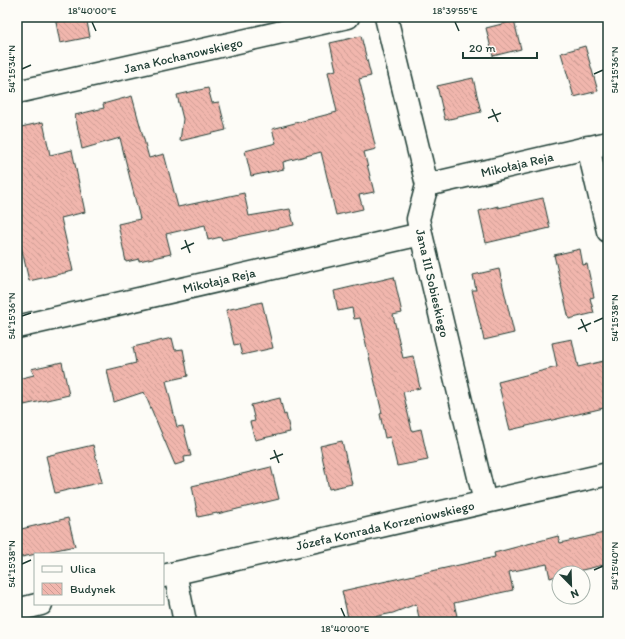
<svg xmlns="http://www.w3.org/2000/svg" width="625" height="639" font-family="Itim,sans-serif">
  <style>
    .building { fill: url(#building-back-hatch); stroke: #1f3d34 }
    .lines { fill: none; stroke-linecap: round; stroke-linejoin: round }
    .minor-casing { stroke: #1f3d34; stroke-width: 25 }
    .minor { stroke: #fdfcf7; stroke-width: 22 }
    .ticks { fill: none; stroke: #1f3d34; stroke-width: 1.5 }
    .labels { text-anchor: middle; stroke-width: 3; stroke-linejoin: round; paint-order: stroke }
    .street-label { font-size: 13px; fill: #1f3d34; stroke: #fdfcf7 }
    .neatline { fill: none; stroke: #1f3d34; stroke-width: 1.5 }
    .ticks-label { font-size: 10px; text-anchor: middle; fill: #1f3d34 }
  </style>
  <defs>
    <pattern id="building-back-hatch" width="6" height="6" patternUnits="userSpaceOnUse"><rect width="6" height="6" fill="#f1b6ad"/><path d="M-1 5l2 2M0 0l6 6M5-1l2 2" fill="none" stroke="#ce9d95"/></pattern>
  </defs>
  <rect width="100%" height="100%" fill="#fdfcf7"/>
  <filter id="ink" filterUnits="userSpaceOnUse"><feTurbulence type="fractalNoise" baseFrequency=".025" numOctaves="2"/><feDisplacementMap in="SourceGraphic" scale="8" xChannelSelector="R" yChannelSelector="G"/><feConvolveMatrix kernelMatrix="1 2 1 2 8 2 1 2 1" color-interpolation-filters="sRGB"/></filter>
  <g filter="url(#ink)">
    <!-- building -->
    <g class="building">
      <polygon points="55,17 86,17 90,37 60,43"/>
      <polygon points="514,21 521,49 493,56 486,28"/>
      <polygon points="361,36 371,76 359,79 376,149 364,152 374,192 359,195 363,209 336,215 321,152 283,162 284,169 251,176 245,151 276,143 272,129 337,112 328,72 336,70 330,43"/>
      <polygon points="585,46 598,91 574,97 561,53"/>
      <polygon points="473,78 481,112 445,120 437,86"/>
      <polygon points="208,88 212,103 219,102 226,130 180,141 183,119 177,95"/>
      <polygon points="132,96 149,158 164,154 178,207 244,193 249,216 290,209 294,225 222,240 221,237 208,240 205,225 166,234 171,254 139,261 139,259 126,262 118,224 140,219 120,138 82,149 75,115 104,108 103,104"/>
      <polygon points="43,122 50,155 72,150 85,212 61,218 73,271 29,281 17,228 17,128"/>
      <polygon points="543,198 550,228 486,243 479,211 498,206 498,208"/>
      <polygon points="580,249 583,265 587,264 594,297 590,298 594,313 569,319 554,255"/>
      <polygon points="499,269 514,333 484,340 472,290 476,290 473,275"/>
      <polygon points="394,277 402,313 393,315 403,358 413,356 420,388 403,392 412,431 421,429 428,460 397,466 390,437 385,438 380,414 382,413 360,318 354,319 352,308 338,311 334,291"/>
      <polygon points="262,302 273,348 242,355 239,344 234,345 226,310"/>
      <polygon points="172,338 175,350 183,349 188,376 166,381 177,427 183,426 191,456 184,457 185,462 175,465 144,392 114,402 107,370 136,363 133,347"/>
      <polygon points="572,339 578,367 608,360 608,407 510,430 498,382 557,367 552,343"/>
      <polygon points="62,362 69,395 24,405 18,379 34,375 31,369"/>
      <polygon points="280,398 284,415 286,414 290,432 255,440 250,422 255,421 251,405"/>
      <polygon points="342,441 352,484 329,489 320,446"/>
      <polygon points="93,445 102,482 55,493 46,456"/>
      <polygon points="271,467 279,499 217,514 217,513 198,517 192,486"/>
      <polygon points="68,518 75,546 17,558 17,530"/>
      <polygon points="608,532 608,564 569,573 559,573 559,575 550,578 547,564 509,572 513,590 454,603 457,616 433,622 420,622 416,604 393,613 349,622 342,591 495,557 494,553 558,536 560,543"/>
    </g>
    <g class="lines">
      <defs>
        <g id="minor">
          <polyline points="386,17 427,185 418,219 421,234 485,502"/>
          <polyline points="17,92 348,17"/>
          <polyline points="588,147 608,231"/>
          <polyline points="427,185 608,143"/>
          <polyline points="17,327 421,234"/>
          <polyline points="175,573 185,622"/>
          <polyline points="163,576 608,474"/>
          <polyline points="17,610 41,604"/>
        </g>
      </defs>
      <!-- minor casing -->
      <use href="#minor" class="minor-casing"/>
      <!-- minor -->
      <use href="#minor" class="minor"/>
    </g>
  </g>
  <!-- ticks -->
  <path class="ticks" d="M92,22L96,31M455,22L459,31M22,69L31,65M594,74L603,70M492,109L498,122M488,118L501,113M185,240L190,253M181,249L194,243M22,316L31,313M581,319L587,332M594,322L603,318M578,329L591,323M274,450L279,463M270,459L283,454M22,564L31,560M594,570L603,566M341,608L345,617"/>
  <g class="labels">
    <!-- street labels -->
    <g class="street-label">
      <text transform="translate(183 55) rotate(-13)" y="5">Jana Kochanowskiego</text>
      <text transform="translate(517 164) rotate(-13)" y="5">Mikołaja Reja</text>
      <text transform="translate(219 280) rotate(-13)" y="5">Mikołaja Reja</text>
      <text transform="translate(433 283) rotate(77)" y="5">Jana III Sobieskiego</text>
      <text transform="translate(385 525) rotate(-13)" y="5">Józefa Konrada Korzeniowskiego</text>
    </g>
  </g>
  <!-- margin -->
  <rect width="625" height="639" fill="none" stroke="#fdfcf7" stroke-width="44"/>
  <!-- legend -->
  <rect x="34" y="553" width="130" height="52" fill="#fdfcf7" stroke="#a4b0a9"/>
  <rect x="42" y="566" width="20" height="6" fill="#fdfcf7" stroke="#a4b0a9"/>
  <text x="70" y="573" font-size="12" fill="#1f3d34">Ulica</text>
  <rect x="42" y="583" width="20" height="12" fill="url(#building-back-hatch)" stroke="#a4b0a9"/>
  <text x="70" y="593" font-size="12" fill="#1f3d34">Budynek</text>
  <!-- north arrow -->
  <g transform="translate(571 585) rotate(157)"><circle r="19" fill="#fdfcf7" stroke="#a4b0a9"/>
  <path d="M0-3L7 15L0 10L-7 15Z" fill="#1f3d34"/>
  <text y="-6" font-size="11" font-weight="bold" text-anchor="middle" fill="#1f3d34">N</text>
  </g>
  <!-- scale -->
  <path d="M463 52v6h74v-6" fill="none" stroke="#1f3d34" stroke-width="2"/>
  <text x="469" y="52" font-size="12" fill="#1f3d34" stroke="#fdfcf7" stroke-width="3" paint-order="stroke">20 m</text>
  <rect x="22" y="22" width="581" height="595" class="neatline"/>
  <g class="ticks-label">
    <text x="92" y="14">18°40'00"E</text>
    <text x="455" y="14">18°39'55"E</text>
    <text transform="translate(11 69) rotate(-90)" y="4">54°15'34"N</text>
    <text transform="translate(614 70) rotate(-90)" y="4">54°15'36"N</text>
    <text transform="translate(11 316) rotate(-90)" y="4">54°15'36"N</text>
    <text transform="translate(614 318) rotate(-90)" y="4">54°15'38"N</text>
    <text transform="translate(11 564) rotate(-90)" y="4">54°15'38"N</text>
    <text transform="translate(614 566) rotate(-90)" y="4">54°15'40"N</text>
    <text x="345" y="632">18°40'00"E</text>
  </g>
</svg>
